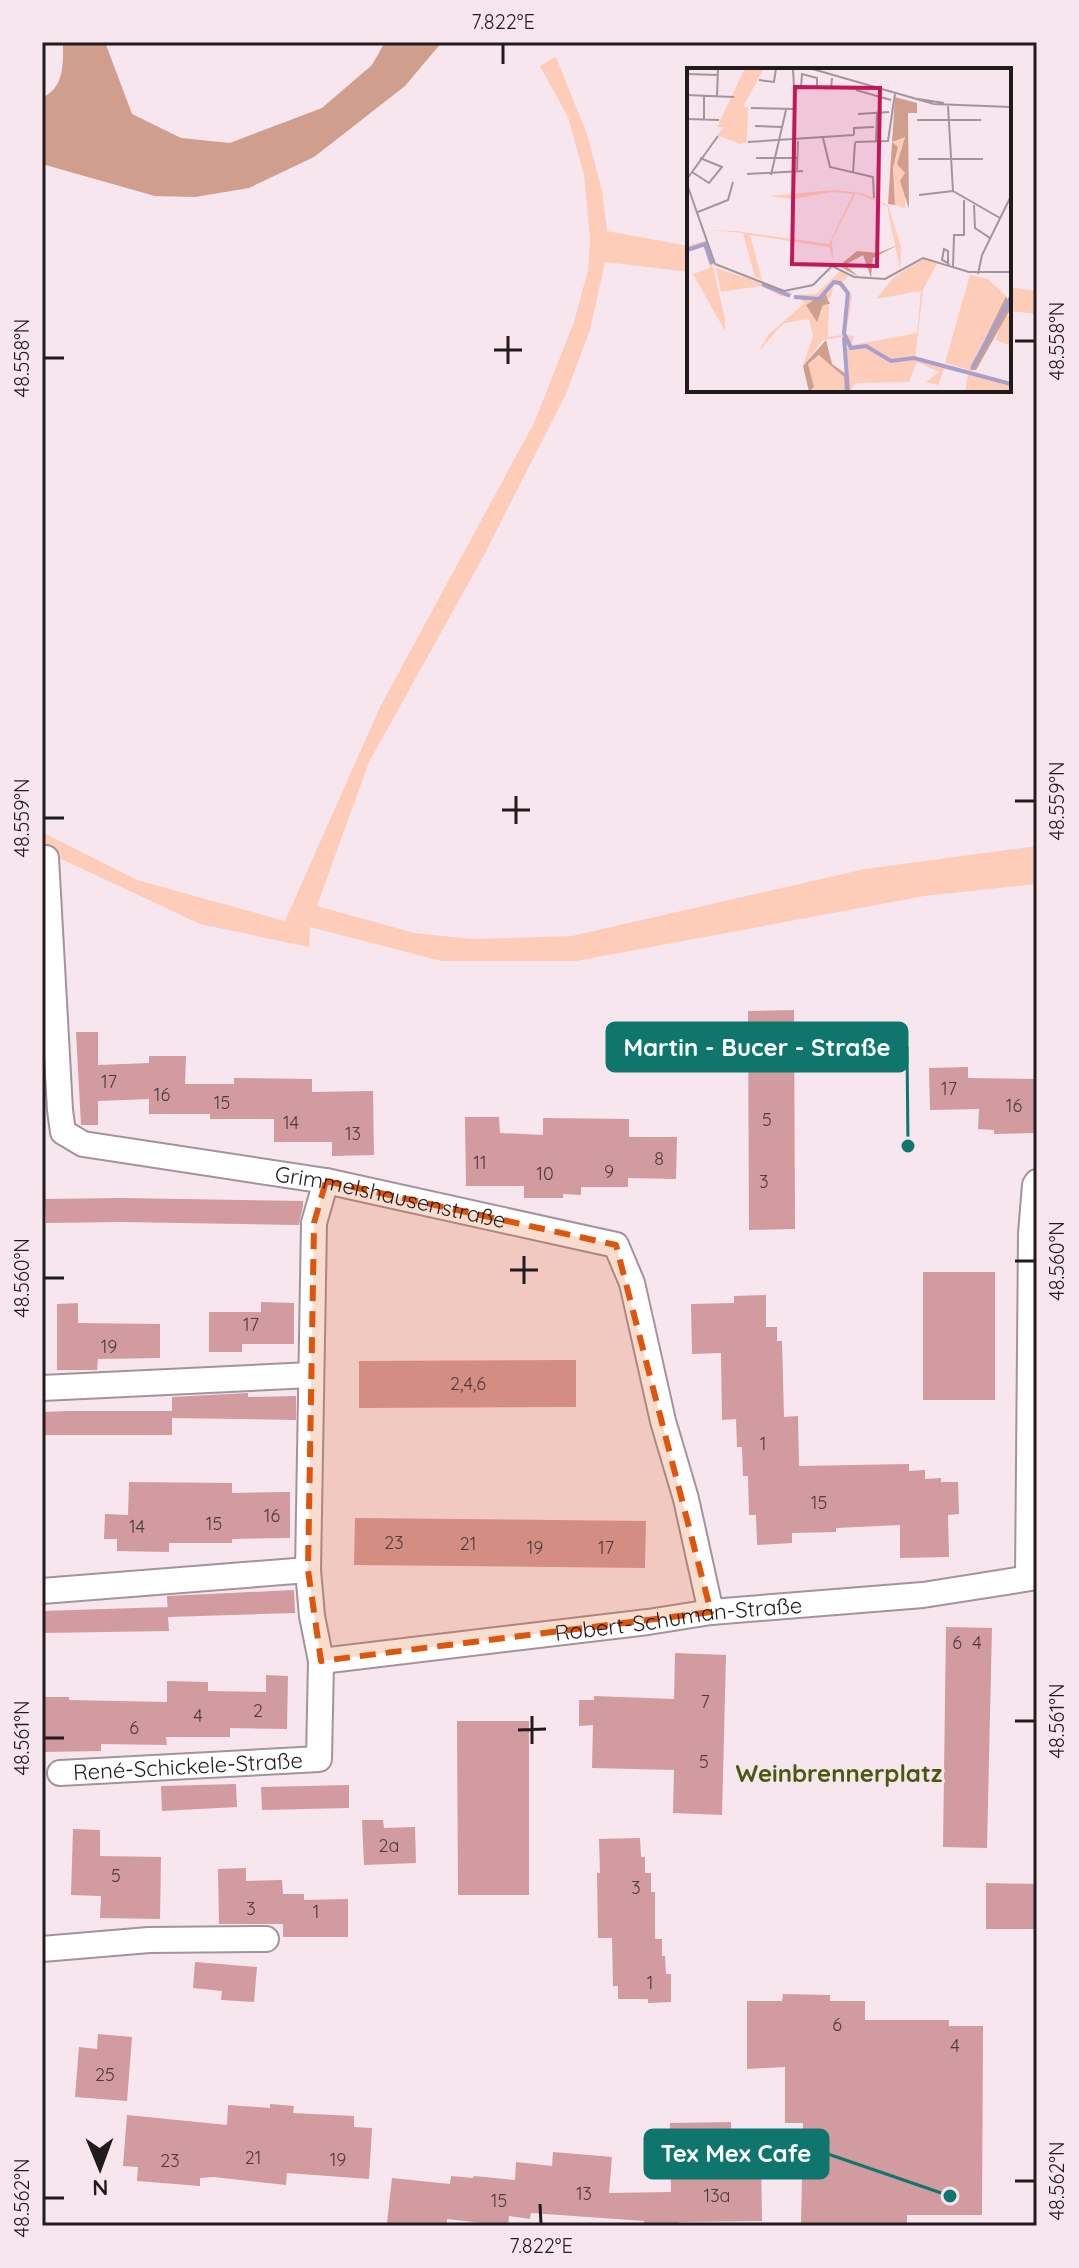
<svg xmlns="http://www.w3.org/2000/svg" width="1079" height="2268" font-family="Quicksand,sans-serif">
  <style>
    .green { fill: #fecdba }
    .forest { fill: #d09e8c }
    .building { fill: #d29b9f }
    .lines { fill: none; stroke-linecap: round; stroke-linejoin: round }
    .street-casing { stroke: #a3939a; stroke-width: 28 }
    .street { stroke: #fff; stroke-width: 24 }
    .marked { fill: #de560d; fill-opacity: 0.2; stroke: #de560d; stroke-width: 6; stroke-dasharray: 16 10; stroke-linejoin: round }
    .ticks { fill: none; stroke: #221b1e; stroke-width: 3 }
    .labels { text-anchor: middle; stroke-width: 6; stroke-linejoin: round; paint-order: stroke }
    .number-label { font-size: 18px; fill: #4e3b3e }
    .street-label { font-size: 22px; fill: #221b1e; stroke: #f7e6ee }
    .neighbourhood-label { font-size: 24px; font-weight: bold; fill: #485a0e; stroke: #f7e6ee }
    .inset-river { fill: none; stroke: #a79fcd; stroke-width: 4 }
    .inset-road { fill: none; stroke: #a2959b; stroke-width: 2 }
    .view { fill: #c2185b; fill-opacity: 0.15; stroke: #c2185b; stroke-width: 4 }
    .inset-edge { fill: none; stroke: #221b1e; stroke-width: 4 }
    .leader { fill: none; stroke: #0f766e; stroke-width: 3 }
    .callout-dot { fill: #0f766e; stroke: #f7e6ee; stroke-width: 3 }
    .callout { fill: #0f766e; stroke: #0f766e; stroke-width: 3 }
    .callout-label { font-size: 24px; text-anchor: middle; font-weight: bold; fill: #fff }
    .neatline { fill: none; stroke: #221b1e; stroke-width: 3 }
    .ticks-label { font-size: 20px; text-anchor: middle; fill: #221b1e }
  </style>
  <rect width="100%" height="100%" fill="#f7e6ee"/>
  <!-- green -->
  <g class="green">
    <polygon points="556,57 587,134 602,190 607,231 689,246 689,272 605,262 590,330 566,394 483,557 369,762 317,906 414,933 473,939 572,936 865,869 1037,846 1037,884 924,896 576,961 441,961 310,927 309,947 200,924 42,850 42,832 137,880 285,921 380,707 534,423 574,322 588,270 590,238 584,175 568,117 540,66"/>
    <polygon points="1009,287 1037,291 1037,314 1009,311"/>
  </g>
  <!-- forest -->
  <path class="forest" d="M63,42H105L132,114L181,138L230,143L322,108L372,65L385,42H442L405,86L314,157L249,188L195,197L155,196L42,164V98C65,87 63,64 63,42Z"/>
  <!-- building -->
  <g class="building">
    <polygon points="794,1010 795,1229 749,1230 748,1011"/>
    <polygon points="76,1032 98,1032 98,1065 149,1063 149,1056 186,1056 185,1084 234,1084 234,1078 312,1079 312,1092 373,1091 374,1155 332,1156 332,1142 274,1142 274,1119 210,1119 210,1114 149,1114 149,1099 98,1101 98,1125 81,1125"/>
    <polygon points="968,1067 968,1078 1034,1079 1035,1133 994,1134 994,1130 978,1129 979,1109 930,1110 929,1068"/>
    <polygon points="465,1117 499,1117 500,1133 543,1135 543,1118 629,1119 629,1137 677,1137 676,1179 628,1178 628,1187 581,1187 581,1195 563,1194 563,1198 524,1198 524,1186 466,1186"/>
    <polygon points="122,1198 303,1201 303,1206 299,1225 122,1222 46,1223 45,1199"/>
    <rect x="923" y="1272" width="72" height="128"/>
    <polygon points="766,1295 766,1327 777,1327 777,1341 782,1341 784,1417 798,1416 799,1466 909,1464 909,1471 925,1470 925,1479 941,1478 941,1482 958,1482 959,1514 948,1515 949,1557 900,1558 900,1525 836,1528 836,1532 792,1533 792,1543 757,1545 756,1515 749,1515 748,1476 743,1476 742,1447 737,1447 736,1419 722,1420 721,1353 692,1354 691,1304 734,1303 734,1296"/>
    <polygon points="261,1302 294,1303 294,1344 242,1344 242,1352 209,1352 209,1312 261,1312"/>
    <polygon points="78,1303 78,1323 160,1324 160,1358 98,1359 97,1370 57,1370 57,1304"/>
    <polygon points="576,1360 576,1407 359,1408 359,1361"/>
    <polygon points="248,1393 248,1397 296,1396 296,1420 172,1418 172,1397"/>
    <polygon points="68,1411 172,1411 172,1435 42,1435 42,1412"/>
    <polygon points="129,1482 232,1483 232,1493 290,1492 290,1538 232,1539 232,1543 169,1543 169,1552 117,1551 117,1539 104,1539 105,1514 128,1515"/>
    <polygon points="355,1518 646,1521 645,1568 354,1565"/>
    <polygon points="294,1590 295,1613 168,1617 169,1631 42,1633 42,1611 168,1607 168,1616 167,1596"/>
    <polygon points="946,1627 992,1628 987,1848 943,1847"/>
    <polygon points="675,1653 726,1655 722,1815 673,1813 674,1770 592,1768 593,1725 579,1726 579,1700 594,1700 594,1696 674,1699"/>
    <polygon points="266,1675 288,1676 287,1729 230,1728 230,1737 166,1737 167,1745 101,1744 101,1751 44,1752 44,1697 69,1697 69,1700 167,1702 167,1681 208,1682 208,1691 266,1692"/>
    <polygon points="457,1721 529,1721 529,1895 458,1895"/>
    <polygon points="236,1784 237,1807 162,1811 161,1786"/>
    <polygon points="349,1785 349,1808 262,1810 261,1787"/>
    <polygon points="362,1820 383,1820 384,1828 415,1827 416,1863 364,1865"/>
    <polygon points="73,1829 100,1830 100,1856 161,1857 160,1919 100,1918 101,1896 71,1895"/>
    <polygon points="640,1838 641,1857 645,1857 645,1873 651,1873 651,1892 655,1892 655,1939 662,1939 662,1956 665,1956 666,1974 671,1974 671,2002 648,2003 648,1999 618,1999 618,1986 613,1986 612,1938 598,1938 597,1873 600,1873 599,1839"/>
    <polygon points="246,1868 246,1881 282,1880 283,1894 304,1894 304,1900 348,1899 348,1937 283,1937 283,1924 219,1924 218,1869"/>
    <polygon points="986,1883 1037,1884 1037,1929 986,1929"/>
    <polygon points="195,1962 257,1967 254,2002 221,2000 222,1991 193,1988"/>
    <polygon points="783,1994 830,1995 830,2001 865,2001 865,2020 949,2020 949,2026 983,2026 982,2215 907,2215 907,2226 801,2226 803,2123 785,2123 785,2067 747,2069 747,2001 782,2001"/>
    <polygon points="98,2034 132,2037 127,2101 75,2097 79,2047 97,2049"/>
    <polygon points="270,2104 294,2106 293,2113 354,2116 354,2127 372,2128 369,2179 287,2173 286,2185 214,2177 200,2178 200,2186 137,2181 138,2167 123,2166 127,2115 227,2125 228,2105 270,2108"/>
    <polygon points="731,2122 732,2158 761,2157 762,2221 679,2222 679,2226 644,2226 644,2221 531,2213 530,2219 509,2216 508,2226 447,2219 447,2226 387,2223 392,2178 450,2184 451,2176 473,2178 474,2176 515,2180 516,2162 552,2166 553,2152 612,2157 609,2193 671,2192 670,2123"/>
  </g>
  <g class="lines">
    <defs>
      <g id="street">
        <path id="s1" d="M46,858L60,1110L63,1132L83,1144L326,1181L616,1245L632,1283L663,1421L686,1499L711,1612"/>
        <polyline points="42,1388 311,1375"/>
        <polyline points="1028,1578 1031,1234 1035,1185 1037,1182"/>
        <polyline points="42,1591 308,1570"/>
        <path id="s2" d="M321,1661L648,1622L711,1612L923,1595L1037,1577"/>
        <path id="s3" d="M60,1773L319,1759L321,1661L312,1616L308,1570L314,1223L326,1181"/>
        <polyline points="42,1949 149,1940 266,1939"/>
      </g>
    </defs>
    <!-- street casing -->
    <use href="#street" class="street-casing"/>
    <!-- street -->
    <use href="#street" class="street"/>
  </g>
  <!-- marked area -->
  <path class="marked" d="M326,1181L616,1245L711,1612L321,1661L308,1570L314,1223Z"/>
  <!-- ticks -->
  <path class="ticks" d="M503,44V64M508,336V364M1015,341H1035M494,350H522M44,358H64M516,796V824M1015,801H1035M502,810H530M44,818H64M524,1256V1284M1015,1261H1035M510,1270H538M44,1278H64M532,1716V1744M1015,1721H1035M518,1730L546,1729M44,1738H64M1015,2181H1035M44,2198H64M540,2204L541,2224"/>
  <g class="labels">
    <!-- number labels -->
    <g class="number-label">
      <text x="109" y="1088">17</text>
      <text x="949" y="1095">17</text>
      <text x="162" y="1101">16</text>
      <text x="222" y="1109">15</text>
      <text x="1014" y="1112">16</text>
      <text x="767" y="1126">5</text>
      <text x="291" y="1129">14</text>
      <text x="353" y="1140">13</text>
      <text x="659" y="1165">8</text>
      <text x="480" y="1169">11</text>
      <text x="609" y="1178">9</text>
      <text x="545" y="1180">10</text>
      <text x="764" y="1188">3</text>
      <text x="251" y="1331">17</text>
      <text x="109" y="1353">19</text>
      <text x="468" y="1390">2,4,6</text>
      <text x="763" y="1450">1</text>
      <text x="819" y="1509">15</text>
      <text x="272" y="1522">16</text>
      <text x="214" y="1530">15</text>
      <text x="137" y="1533">14</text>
      <text x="394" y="1549">23</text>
      <text x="468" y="1550">21</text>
      <text x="535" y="1554">19</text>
      <text x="606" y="1554">17</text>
      <text x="957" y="1649">6</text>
      <text x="977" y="1649">4</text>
      <text x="705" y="1708">7</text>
      <text x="258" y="1717">2</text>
      <text x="198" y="1722">4</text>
      <text x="134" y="1734">6</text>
      <text x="704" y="1768">5</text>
      <text x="389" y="1852">2a</text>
      <text x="116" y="1882">5</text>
      <text x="636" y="1894">3</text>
      <text x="251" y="1915">3</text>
      <text x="316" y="1918">1</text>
      <text x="650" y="1989">1</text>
      <text x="837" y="2031">6</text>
      <text x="955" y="2052">4</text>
      <text x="105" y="2081">25</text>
      <text x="253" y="2164">21</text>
      <text x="338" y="2166">19</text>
      <text x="170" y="2167">23</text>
      <text x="584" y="2200">13</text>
      <text x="717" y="2202">13a</text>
      <text x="499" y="2207">15</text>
    </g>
    <!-- street labels -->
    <g class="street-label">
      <text dy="8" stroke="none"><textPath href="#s1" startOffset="610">Grimmelshausenstraße</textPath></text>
      <text dy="8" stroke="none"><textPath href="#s2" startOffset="360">Robert-Schuman-Straße</textPath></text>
      <text dy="8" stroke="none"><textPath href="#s3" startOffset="128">René-Schickele-Straße</textPath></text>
    </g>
    <!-- neighbourhood labels -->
    <g class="neighbourhood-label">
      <text x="839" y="1782">Weinbrennerplatz</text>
    </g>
  </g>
  <!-- overview -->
  <g transform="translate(687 68)">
    <rect width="324" height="324" fill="#f7e6ee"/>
    <path d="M58,0H77L56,39H61L60,74L53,76L30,67L37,59H30ZM211,69H218L211,93L218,105V140L208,137L205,75ZM146,122L175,125L201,137L214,179L213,201L200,138L169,125L145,172L146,192L142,179L63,167L75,212L68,209L56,165L22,162L49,163L142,176L166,126L146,124L105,131L82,128ZM20,172L38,251V263L6,206L23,200L17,179L0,184V178ZM237,191L250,195L236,222L228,292L283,303L324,318V324H278L281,306L257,301L249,324L251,317L239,314L252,304L230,294L222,314L169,315L162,324L155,269L136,272L116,298L126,268L122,251L97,255L71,284L82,266L118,235L107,227L129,226L154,202L161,208L156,214L165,228L159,267L167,268L165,277L230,265L234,223L189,231L208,208ZM150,214L161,227L155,267L141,269L142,237H136L135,245L119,237L144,229L146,219L142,221ZM29,200L105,225V227L94,228L74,218L34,224ZM283,207L301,211L319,228L283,302L258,295ZM316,248H324V278L309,272ZM134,287L159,312L158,324H126L121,296Z" fill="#fecdba" fill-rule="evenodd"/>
    <path d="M208,29L230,35V45H221L222,141L213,113L218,105L210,96L218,69L205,74L211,79L206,100L208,137L201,136ZM211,177L186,190L184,210L176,187L158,197L172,209L152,198L170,183L191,185ZM138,225L143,236L136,237L130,254L119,237ZM319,228L324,240L289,302H283ZM139,272L145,296L162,308V324H158L157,309L132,287L121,296L127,319L122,324L116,298Z" fill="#d09e8c"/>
    <path class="inset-river" d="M0,182L18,176L25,196M75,216L103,228M107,229L132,231L147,214L153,215L161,225L157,265L164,280L179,278L204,293L227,290L324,316M157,269L161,324M285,300L324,229"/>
    <path class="inset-road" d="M122,0L247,36L324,39M0,6L31,7M72,12L87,14L89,0M109,19L144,20L145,10M114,19L115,6L130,10V19M169,22L204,32M0,27L47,29M30,28L31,0M231,31L257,35M261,38L266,123L313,150M64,40L108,41L106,0M171,46L202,44M0,51L32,52M17,52V27M230,52H294M68,58L95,59M167,67V60L187,59M136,70L143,99L186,109L187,130M189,73L190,45M61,74L167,67M168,74L201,73L208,26M69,90H111M231,91H296M110,102L111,73M5,104L22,115L35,99L13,90M166,105L168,75M60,106L116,103M84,107L99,42M0,111L31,68M0,116L28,196L97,223L126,217L145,198L167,209L198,211L236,190L282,204H324M232,127L266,123M287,137L288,160L303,170M11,144L41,132L46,114M261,195L255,192L257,181L261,183V195L262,198M266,200L267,167H277V132M291,206L295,187L324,128"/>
    <path class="view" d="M108,19L193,20L190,198L105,196Z"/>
    <rect width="324" height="324" class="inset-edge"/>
  </g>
  <!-- callouts -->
  <path class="leader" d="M908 1146L907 1047M950 2196L828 2154"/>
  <g class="callout-dot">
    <circle cx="908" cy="1146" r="8"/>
    <circle cx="950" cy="2196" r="8"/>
  </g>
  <g class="callout">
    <rect x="607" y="1023" width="300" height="48" rx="8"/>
    <rect x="645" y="2130" width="183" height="48" rx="8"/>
  </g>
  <g class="callout-label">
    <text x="757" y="1056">Martin - Bucer - Straße</text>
    <text x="736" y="2162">Tex Mex Cafe</text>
  </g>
  <!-- border -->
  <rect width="1079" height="2268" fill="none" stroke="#f7e6ee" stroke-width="88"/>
  <!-- north arrow -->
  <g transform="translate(100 2168) rotate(179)" stroke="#f7e6ee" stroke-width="6" paint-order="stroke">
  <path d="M0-6L14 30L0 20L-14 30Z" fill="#221b1e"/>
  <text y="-12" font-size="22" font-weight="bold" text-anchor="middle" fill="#221b1e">N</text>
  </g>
  <rect x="44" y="44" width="991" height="2180" class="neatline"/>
  <g class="ticks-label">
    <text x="503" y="29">7.822°E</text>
    <text transform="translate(1057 341) rotate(-90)" y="7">48.558°N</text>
    <text transform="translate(22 358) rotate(-90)" y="7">48.558°N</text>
    <text transform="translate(1057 801) rotate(-90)" y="7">48.559°N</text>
    <text transform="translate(22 818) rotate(-90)" y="7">48.559°N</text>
    <text transform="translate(1057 1261) rotate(-90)" y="7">48.560°N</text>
    <text transform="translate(22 1278) rotate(-90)" y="7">48.560°N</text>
    <text transform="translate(1057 1721) rotate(-90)" y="7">48.561°N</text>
    <text transform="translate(22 1738) rotate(-90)" y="7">48.561°N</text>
    <text transform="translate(1057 2181) rotate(-90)" y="7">48.562°N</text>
    <text transform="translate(22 2198) rotate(-90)" y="7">48.562°N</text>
    <text x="541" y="2253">7.822°E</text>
  </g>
</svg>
